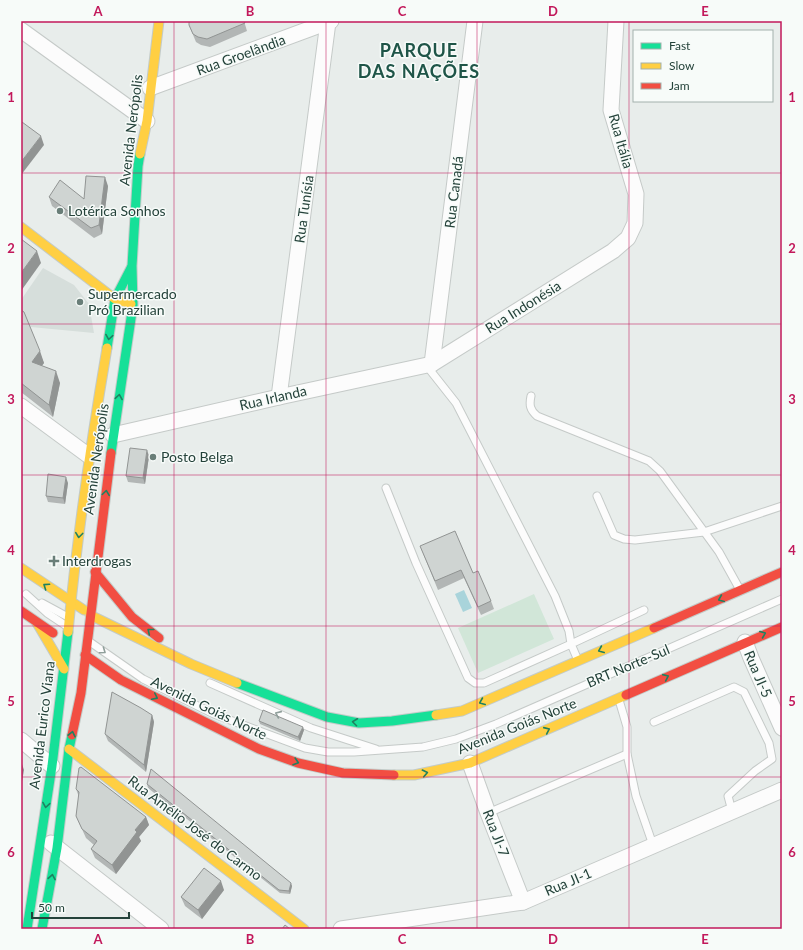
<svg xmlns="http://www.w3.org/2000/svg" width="803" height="950" font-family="Lato,sans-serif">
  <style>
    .built { fill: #d6dedb }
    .green { fill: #d1e6d8 }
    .water { fill: #a9d4db }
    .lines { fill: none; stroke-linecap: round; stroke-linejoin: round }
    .lane-casing { stroke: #c5cac8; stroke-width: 9 }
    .street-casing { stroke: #c5cac8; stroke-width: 17 }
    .fast-casing { stroke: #c3cbc8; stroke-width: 11 }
    .slow-casing { stroke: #c3cbc8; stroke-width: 11 }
    .jam-casing { stroke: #c3cbc8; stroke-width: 11 }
    .lane { stroke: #fcfcfc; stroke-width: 7 }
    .street { stroke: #fcfcfc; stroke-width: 15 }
    .fast { stroke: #16e098; stroke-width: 9 }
    .slow { stroke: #ffcf43; stroke-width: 9 }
    .jam { stroke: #f24e42; stroke-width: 9 }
    .wall { fill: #b2b6b5 }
    .shaded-wall { fill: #919493 }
    .building { fill: #cfd4d2; stroke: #919493 }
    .oneway { stroke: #1e8160 }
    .oneway2 { stroke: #909f9b }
    .grid { fill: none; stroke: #c2185b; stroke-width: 1; stroke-opacity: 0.55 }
    .poi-dot { fill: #697e78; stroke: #f7fbf9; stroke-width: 1.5 }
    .labels { text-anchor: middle; stroke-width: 3; stroke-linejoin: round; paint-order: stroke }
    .street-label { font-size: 14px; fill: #24423a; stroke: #f7fbf9 }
    .poi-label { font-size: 14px; fill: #24423a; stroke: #f7fbf9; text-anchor: start }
    .district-label { font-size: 18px; font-weight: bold; letter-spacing: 1px; fill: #1f5548; stroke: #f7fbf9 }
    .neatline { fill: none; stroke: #c2185b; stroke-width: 1.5 }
    .grid-label { font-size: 13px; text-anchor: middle; font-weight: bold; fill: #c2185b }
  </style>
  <rect width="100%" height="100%" fill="#e8edeb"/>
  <!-- built -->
  <polygon class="built" points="43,268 74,285 89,304 94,333 31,327 21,320 21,300"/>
  <!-- green -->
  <polygon class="green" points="534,594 554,639 478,673 458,628"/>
  <!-- water -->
  <polygon class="water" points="464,590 472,608 463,612 455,594"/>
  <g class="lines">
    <defs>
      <g id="lane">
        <path d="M531,396C529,405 530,410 537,416L649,461L660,471L719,552L739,588"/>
        <polyline points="386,488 416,563 468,678 475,683 484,683 571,644 569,631 555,596 456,403 426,365"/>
        <polyline points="597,496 614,535 624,539 635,540 704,532 782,506"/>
        <polyline points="26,594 47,613 65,625"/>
        <polyline points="42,603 66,616"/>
        <polyline points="90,642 143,679 214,714 305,748 328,752 354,752 423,747 456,739 496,724 782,599"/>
        <polyline points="577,658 571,644 644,610"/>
        <polyline points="210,683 311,728 376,749"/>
        <polyline points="619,700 627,727 627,754 636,796 653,845"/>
        <polyline points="654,722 734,687 744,692 769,743 772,759 755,771 728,796 732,811"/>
        <polyline points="488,813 627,754"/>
      </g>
      <g id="street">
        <polyline points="21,30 147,121"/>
        <polyline points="150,88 331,21"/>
        <polyline points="432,364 475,21"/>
        <polyline points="279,397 328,22"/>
        <polyline points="21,406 89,456"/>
        <polyline points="113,435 279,397 432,364 613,251 628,238 635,223 636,194 611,110 616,21"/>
        <polyline points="745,642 751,658 782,728"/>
        <polyline points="21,740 52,766"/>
        <polyline points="470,763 488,813 523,902"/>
        <polyline points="51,843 161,929"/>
        <polyline points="341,929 523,902 782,790"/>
      </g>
      <g id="fast">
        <polyline points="107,348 115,299 131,268"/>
        <polyline points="111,453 133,305 132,266 138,166 140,154"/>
        <polyline points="237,683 327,717 359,723 392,721 436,715"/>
        <polyline points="27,929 52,766 68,632"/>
        <polyline points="42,929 57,848 69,749 72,735"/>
      </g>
      <g id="slow">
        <polyline points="140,154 147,121 159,21"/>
        <polyline points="21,227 115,299 131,304"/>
        <polyline points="21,568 84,610"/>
        <polyline points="90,615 191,664 237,683"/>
        <polyline points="37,623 64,669"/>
        <path d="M68,632C77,537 91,442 107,348"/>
        <polyline points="436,715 462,711 654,628"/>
        <polyline points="69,749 304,929"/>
        <polyline points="394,775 414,775 470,763 626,695"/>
      </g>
      <g id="jam">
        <polyline points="95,572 132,617 159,638"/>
        <polyline points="21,611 53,633"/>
        <polyline points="654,628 782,572"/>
        <polyline points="85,655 121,680 259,749 298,763 343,773 394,775"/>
        <polyline points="626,695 782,627"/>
        <polyline points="72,735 81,693 111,453"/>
      </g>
    </defs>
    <!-- lane casing -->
    <use href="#lane" class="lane-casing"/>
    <!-- street casing -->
    <use href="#street" class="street-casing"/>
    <!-- fast casing -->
    <use href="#fast" class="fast-casing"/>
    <!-- slow casing -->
    <use href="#slow" class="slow-casing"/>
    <!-- jam casing -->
    <use href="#jam" class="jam-casing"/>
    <!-- lane -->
    <use href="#lane" class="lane"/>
    <!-- street -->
    <use href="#street" class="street"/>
    <!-- fast -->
    <use href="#fast" class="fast"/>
    <!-- slow -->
    <use href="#slow" class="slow"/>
    <!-- jam -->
    <use href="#jam" class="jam"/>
  </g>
  <!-- wall -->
  <g class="wall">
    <polygon points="244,21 247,31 210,47 201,45 196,42 189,25"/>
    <polygon points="108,186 102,234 94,238 52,206 49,197 84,199"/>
    <polygon points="21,310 44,363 42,366 60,383 53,417 21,392"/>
    <polygon points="149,456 145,484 128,482 126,476"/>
    <polygon points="68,483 65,504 48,502 46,496"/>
    <polygon points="420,546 473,573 491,601 494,609 481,615 464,578 438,590"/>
    <polygon points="152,715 154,722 146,772 108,741 105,734"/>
    <polygon points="259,721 304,730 300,741 260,724"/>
    <polygon points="147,784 292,886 290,894 280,893 148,788"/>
    <polygon points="76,789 146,817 149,825 139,837 141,841 116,874 95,858 91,849 94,845 86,838 76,816 79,797"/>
    <polygon points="224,890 202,919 185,906 181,897"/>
  </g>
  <!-- shaded-wall -->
  <g class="shaded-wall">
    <polygon points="41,136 44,145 21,175 21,162"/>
    <polygon points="105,177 108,186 102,234 99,225"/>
    <polygon points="37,251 41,263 21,291 21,273"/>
    <polygon points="40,351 44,363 36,373 32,362"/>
    <polygon points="56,371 60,383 53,417 49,405"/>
    <polygon points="147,450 149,456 145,484 143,478"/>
    <polygon points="66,477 68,483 65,504 63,498"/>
    <polygon points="152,715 154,722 146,772 144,765"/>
    <polygon points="303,727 304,730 300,741 298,737"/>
    <polygon points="21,761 24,770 21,787"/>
    <polygon points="146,817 149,825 139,837 141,841 116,874 112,865 135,830"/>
    <polygon points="221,881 224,890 202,919 198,910"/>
    <polygon points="291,883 292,886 290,894 289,891"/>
  </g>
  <!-- building -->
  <g class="building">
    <polygon points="189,21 244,21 245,23 207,39 198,37 193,34 189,25"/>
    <polygon points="22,122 41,136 21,162 21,124"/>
    <polygon points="86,176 105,177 99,225 91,228 49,197 60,180 84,199"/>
    <polygon points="21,239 37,251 21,273"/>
    <polygon points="21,310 24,312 40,351 32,362 56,371 49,405 21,383"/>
    <polygon points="130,448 147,450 143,478 126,476"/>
    <polygon points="48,474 66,477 63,498 46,496"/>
    <polygon points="455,531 473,573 478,571 491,601 478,607 461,570 435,581 420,546"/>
    <polygon points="112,692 141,708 152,715 144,765 105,734"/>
    <polygon points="263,710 303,727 298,737 259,721"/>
    <polygon points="81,767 146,817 135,830 137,832 112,865 91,849 97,841 82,829 76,816 79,792 76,789 79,768"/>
    <polygon points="151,769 291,883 289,891 279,890 147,784"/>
    <polygon points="204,868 221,881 198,910 181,897"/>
    <polygon points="285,925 290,929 282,929"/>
  </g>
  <!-- one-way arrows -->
  <defs><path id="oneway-chevron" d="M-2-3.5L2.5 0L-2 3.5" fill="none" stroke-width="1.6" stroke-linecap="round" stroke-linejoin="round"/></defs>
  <g class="oneway">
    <use href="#oneway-chevron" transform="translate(109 337) rotate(99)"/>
    <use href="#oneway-chevron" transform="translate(119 397) rotate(-81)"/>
    <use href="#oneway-chevron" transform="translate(106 493) rotate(-82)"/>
    <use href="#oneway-chevron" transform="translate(79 535) rotate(97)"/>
    <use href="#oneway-chevron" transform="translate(46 586) rotate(-146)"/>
    <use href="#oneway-chevron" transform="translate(721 599) rotate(157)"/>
    <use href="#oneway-chevron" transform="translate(150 631) rotate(-141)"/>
    <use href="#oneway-chevron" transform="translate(763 634) rotate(-22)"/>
    <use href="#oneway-chevron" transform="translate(601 650) rotate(157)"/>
    <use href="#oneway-chevron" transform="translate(666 677) rotate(-24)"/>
    <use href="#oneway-chevron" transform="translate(155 697) rotate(26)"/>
    <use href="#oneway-chevron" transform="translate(482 702) rotate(157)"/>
    <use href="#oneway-chevron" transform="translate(355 722) rotate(-173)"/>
    <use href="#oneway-chevron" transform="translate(547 730) rotate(-24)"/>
    <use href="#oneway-chevron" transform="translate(72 734) rotate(-78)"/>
    <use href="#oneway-chevron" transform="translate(296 762) rotate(17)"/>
    <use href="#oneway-chevron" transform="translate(425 773) rotate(-12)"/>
    <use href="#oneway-chevron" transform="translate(46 805) rotate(99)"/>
    <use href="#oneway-chevron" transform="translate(52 877) rotate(-80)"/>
  </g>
  <g class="oneway2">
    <use href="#oneway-chevron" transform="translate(103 651) rotate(35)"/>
    <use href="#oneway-chevron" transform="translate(278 714) rotate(-156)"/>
  </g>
  <!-- grid -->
  <path class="grid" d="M174,21V929M326,21V929M477,21V929M629,21V929M21,173H782M21,324H782M21,475H782M21,626H782M21,777H782"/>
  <!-- markers -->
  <g class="poi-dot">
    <circle cx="60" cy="211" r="4"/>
    <circle cx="80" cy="302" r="4"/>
    <circle cx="153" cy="457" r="4"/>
    <path d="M52 555h4v4h4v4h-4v4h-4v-4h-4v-4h4z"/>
  </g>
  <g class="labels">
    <!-- street labels -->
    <g class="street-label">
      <text transform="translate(241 55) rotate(-20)" y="5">Rua Groelândia</text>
      <text transform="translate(131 130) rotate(-83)" y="5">Avenida Nerópolis</text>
      <text transform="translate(621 141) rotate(74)" y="5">Rua Itália</text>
      <text transform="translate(454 192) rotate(-83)" y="5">Rua Canadá</text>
      <text transform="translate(304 209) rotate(-82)" y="5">Rua Tunísia</text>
      <text transform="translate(523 307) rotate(-32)" y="5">Rua Indonésia</text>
      <text transform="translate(273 398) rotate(-13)" y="5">Rua Irlanda</text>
      <text transform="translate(96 459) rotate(-82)" y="5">Avenida Nerópolis</text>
      <text transform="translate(628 666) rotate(-23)" y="5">BRT Norte-Sul</text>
      <text transform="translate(758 674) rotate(67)" y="5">Rua JI-5</text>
      <text transform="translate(209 708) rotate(26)" y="5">Avenida Goiás Norte</text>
      <text transform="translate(42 725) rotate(-83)" y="5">Avenida Eurico Viana</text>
      <text transform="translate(517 726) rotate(-22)" y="5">Avenida Goiás Norte</text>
      <text transform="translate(195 828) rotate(37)" y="5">Rua Amélio José do Carmo</text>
      <text transform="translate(496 833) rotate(69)" y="5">Rua JI-7</text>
      <text transform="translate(568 882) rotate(-23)" y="5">Rua JI-1</text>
    </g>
    <!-- poi labels -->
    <g class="poi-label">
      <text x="68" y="216">Lotérica Sonhos</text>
      <text x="88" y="299">Supermercado<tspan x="88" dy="16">Pró Brazilian</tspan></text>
      <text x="161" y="462">Posto Belga</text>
      <text x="62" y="566">Interdrogas</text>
    </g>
    <!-- district labels -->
    <g class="district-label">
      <text x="419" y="57">PARQUE<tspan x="419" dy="21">DAS NAÇÕES</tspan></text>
    </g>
  </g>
  <!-- border -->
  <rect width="803" height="950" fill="none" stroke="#f7fbf9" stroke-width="44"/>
  <!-- legend -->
  <rect x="633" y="30" width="140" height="72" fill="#f7fbf9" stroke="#a3b1ad"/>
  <rect x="641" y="43" width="20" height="6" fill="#16e098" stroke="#a3b1ad"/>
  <text x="669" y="50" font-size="12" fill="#24423a">Fast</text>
  <rect x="641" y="63" width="20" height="6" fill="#ffcf43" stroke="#a3b1ad"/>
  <text x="669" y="70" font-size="12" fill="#24423a">Slow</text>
  <rect x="641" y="83" width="20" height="6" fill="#f24e42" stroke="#a3b1ad"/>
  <text x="669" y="90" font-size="12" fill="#24423a">Jam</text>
  <!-- scale -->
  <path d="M32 912v6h97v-6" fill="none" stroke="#24423a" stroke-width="2"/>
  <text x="38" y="912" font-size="12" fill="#24423a" stroke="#f7fbf9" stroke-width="3" paint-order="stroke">50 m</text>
  <rect x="22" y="22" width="759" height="906" class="neatline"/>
  <g class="grid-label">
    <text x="98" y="16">A</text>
    <text x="250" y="16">B</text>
    <text x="402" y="16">C</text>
    <text x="553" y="16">D</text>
    <text x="705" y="16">E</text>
    <text x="11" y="102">1</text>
    <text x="792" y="102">1</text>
    <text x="11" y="253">2</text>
    <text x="792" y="253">2</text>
    <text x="11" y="404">3</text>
    <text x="792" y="404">3</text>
    <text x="11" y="555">4</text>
    <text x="792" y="555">4</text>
    <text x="11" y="706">5</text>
    <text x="792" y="706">5</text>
    <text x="11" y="857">6</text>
    <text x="792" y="857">6</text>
    <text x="98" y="944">A</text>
    <text x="250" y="944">B</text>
    <text x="402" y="944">C</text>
    <text x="553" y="944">D</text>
    <text x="705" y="944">E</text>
  </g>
</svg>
